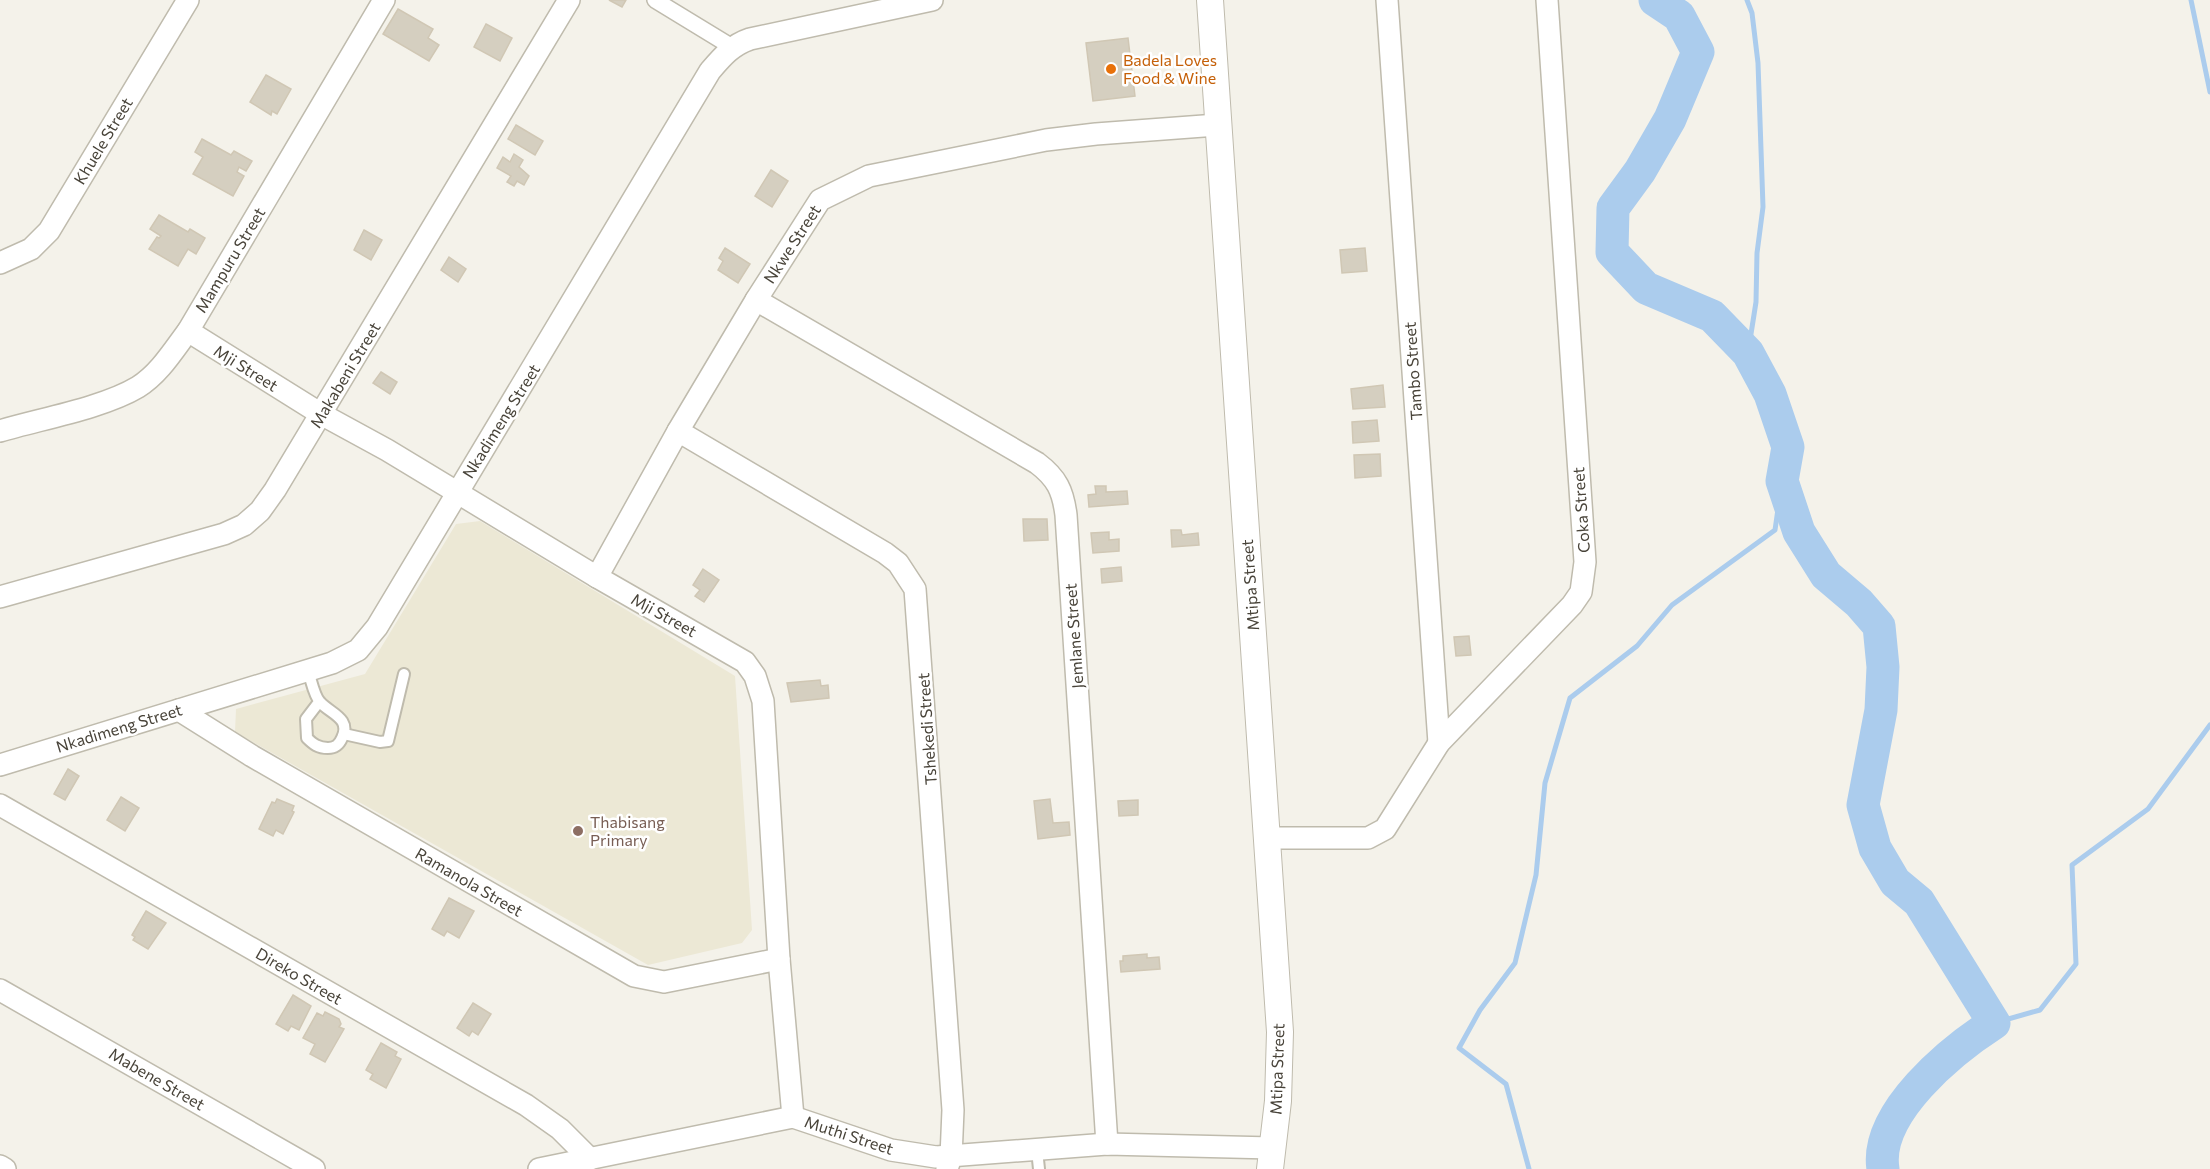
<svg xmlns="http://www.w3.org/2000/svg" width="2210" height="1169" font-family="Commissioner,sans-serif">
  <style>
    .education { fill: #ece8d5 }
    .lines { fill: none; stroke-linecap: round; stroke-linejoin: round }
    .stream { stroke: #abcced; stroke-width: 5 }
    .river { stroke: #abcced; stroke-width: 33 }
    .building { fill: #d5cfc0; stroke: #d0c7b4; stroke-width: 1.5 }
    .service-casing { stroke: #bfbbad; stroke-width: 14 }
    .pedestrian-casing { stroke: #bfbbad; stroke-width: 18 }
    .minor-casing { stroke: #bfbbad; stroke-width: 24 }
    .tertiary-casing { stroke: #bfbbad; stroke-width: 28 }
    .service { stroke: #fff; stroke-width: 10 }
    .pedestrian { stroke: #fff; stroke-width: 15 }
    .minor { stroke: #fff; stroke-width: 21 }
    .tertiary { stroke: #fff; stroke-width: 26 }
    .food-dot { fill: #e8710a; stroke: #fff; stroke-width: 2 }
    .education-dot { fill: #8d6e63; stroke: #fff; stroke-width: 2 }
    .labels { text-anchor: middle; stroke-width: 5; stroke-linejoin: round; paint-order: stroke }
    .food-label { font-size: 16px; fill: #c56008; stroke: #fff; text-anchor: start }
    .street-label { font-size: 16px; fill: #484339; stroke: #fff }
    .education-label { font-size: 16px; fill: #785e54; stroke: #fff; text-anchor: start }
  </style>
  <rect width="100%" height="100%" fill="#f4f2ea"/>
  <!-- education -->
  <polygon class="education" points="480,521 735,676 752,930 742,943 648,965 235,732 236,709 365,674 456,524"/>
  <g class="lines">
    <!-- stream -->
    <g class="stream">
      <polyline points="1747,0 1752,13 1758,63 1763,207 1757,253 1756,302 1748,353"/>
      <polyline points="2191,0 2210,92"/>
      <polyline points="1994,1023 2040,1010 2076,964 2072,865 2148,809 2210,725"/>
      <polyline points="1529,1169 1506,1084 1459,1048 1480,1010 1515,963 1536,875 1545,783 1570,698 1637,646 1672,605 1775,530 1782,481"/>
    </g>
    <!-- river -->
    <path class="river" d="M1655,0L1679,16L1698,52L1670,119L1640,171L1613,208L1612,252L1646,288L1712,316L1748,353L1770,394L1788,447L1782,481L1799,532L1826,575L1859,603L1879,626L1883,667L1881,710L1863,805L1875,848L1895,882L1919,902L1994,1023C1952,1050 1874,1113 1883,1169"/>
  </g>
  <!-- building -->
  <g class="building">
    <polygon points="609,0 626,0 622,7"/>
    <polygon points="398,9 433,29 428,38 439,45 429,61 383,34"/>
    <polygon points="486,24 512,38 500,61 474,47"/>
    <polygon points="1128,38 1135,96 1093,101 1086,43"/>
    <polygon points="266,75 291,89 277,114 272,111 271,115 250,102"/>
    <polygon points="516,125 543,141 535,155 508,139"/>
    <polygon points="202,139 231,155 234,151 252,161 246,171 239,167 237,172 244,176 233,196 193,174 203,157 195,152"/>
    <polygon points="514,154 523,160 519,167 529,176 524,185 517,181 514,186 507,182 511,176 497,168 503,157 510,162"/>
    <polygon points="771,170 788,181 772,207 755,196"/>
    <polygon points="159,215 188,232 190,229 205,238 196,254 188,249 178,266 149,249 157,237 159,238 161,236 150,229"/>
    <polygon points="364,230 382,240 371,260 354,250"/>
    <polygon points="725,248 750,264 738,283 718,270 723,261 719,258"/>
    <polygon points="1365,248 1367,271 1342,273 1340,250"/>
    <polygon points="449,257 466,269 458,282 441,270"/>
    <polygon points="381,372 397,382 390,394 373,383"/>
    <polygon points="1383,385 1385,407 1353,409 1351,389"/>
    <polygon points="1377,420 1379,441 1353,443 1352,422"/>
    <polygon points="1380,454 1381,476 1355,478 1354,455"/>
    <polygon points="1095,486 1106,486 1106,492 1127,491 1128,504 1089,507 1088,495 1096,494"/>
    <polygon points="1023,519 1047,519 1048,540 1024,541"/>
    <polygon points="1171,530 1181,530 1182,535 1198,533 1199,545 1172,547"/>
    <polygon points="1109,532 1109,540 1119,539 1119,551 1093,553 1091,533"/>
    <polygon points="1121,567 1122,581 1102,583 1101,569"/>
    <polygon points="703,569 719,580 704,602 695,596 700,590 693,585"/>
    <polygon points="1469,636 1471,655 1456,656 1454,637"/>
    <polygon points="820,680 821,686 828,685 829,698 791,702 787,683"/>
    <polygon points="68,769 79,776 65,800 54,794"/>
    <polygon points="121,797 139,808 125,831 107,820"/>
    <polygon points="277,799 294,806 292,811 294,812 283,834 276,830 273,836 259,829 272,802 275,803"/>
    <polygon points="1050,799 1053,823 1069,822 1070,835 1038,839 1034,801"/>
    <polygon points="1138,800 1138,815 1119,816 1118,801"/>
    <polygon points="449,898 474,911 459,938 447,931 444,936 432,929"/>
    <polygon points="146,911 166,923 148,949 133,940 135,937 132,935"/>
    <polygon points="1147,954 1147,958 1159,957 1160,969 1121,972 1120,961 1123,961 1123,956"/>
    <polygon points="293,995 311,1006 299,1030 291,1026 288,1031 276,1024"/>
    <polygon points="473,1003 491,1014 478,1035 472,1031 469,1036 457,1028"/>
    <polygon points="325,1012 339,1019 341,1024 339,1027 344,1029 325,1062 310,1054 315,1044 303,1038 317,1013 323,1016"/>
    <polygon points="381,1043 397,1052 395,1056 401,1059 386,1088 370,1079 373,1074 366,1070"/>
  </g>
  <g class="lines">
    <defs>
      <g id="service">
        <path d="M308,671C311,679 314,696 320,702C329,713 352,718 342,738C339,745 335,748 328,748C318,748 313,744 307,738L306,719L319,702"/>
        <polyline points="344,734 380,742 388,741 404,674"/>
        <polyline points="1037,1150 1039,1169"/>
      </g>
      <polyline id="pedestrian" points="655,0 732,47"/>
      <g id="minor">
        <polyline points="1387,0 1439,743"/>
        <polyline points="0,263 31,249 49,231 188,0"/>
        <path d="M756,300L1037,463C1057,478 1063,491 1066,515L1107,1144"/>
        <polyline points="188,331 321,414 387,450 597,577 745,662 755,676 763,701 779,959 793,1117"/>
        <path d="M0,431C40,419 103,408 138,387C159,374 173,351 188,331L384,0"/>
        <polyline points="678,431 885,553 898,563 915,589 953,1110 951,1157 947,1169"/>
        <polyline points="597,577 678,431 756,300 820,200 869,176 1046,140 1096,134 1217,125"/>
        <polyline points="0,597 224,534 244,525 260,511 275,490 569,0"/>
        <polyline points="179,710 252,756 634,976 664,982 779,959"/>
        <path d="M0,765L332,663L358,650L377,627L710,71C722,57 732,45 750,39L932,0"/>
        <polyline points="0,805 526,1105 560,1129 590,1159"/>
        <polyline points="1268,838 1368,838 1385,829 1439,743 1572,605 1581,592 1585,562 1547,0"/>
        <polyline points="0,990 314,1169"/>
        <polyline points="0,1166 5,1169"/>
        <polyline points="539,1169 793,1117 891,1150 936,1157 1107,1144 1273,1148"/>
      </g>
      <polyline id="tertiary" points="1210,0 1280,1032 1278,1101 1270,1169"/>
    </defs>
    <!-- service casing -->
    <use href="#service" class="service-casing"/>
    <!-- pedestrian casing -->
    <use href="#pedestrian" class="pedestrian-casing"/>
    <!-- minor casing -->
    <use href="#minor" class="minor-casing"/>
    <!-- tertiary casing -->
    <use href="#tertiary" class="tertiary-casing"/>
    <!-- service -->
    <use href="#service" class="service"/>
    <!-- pedestrian -->
    <use href="#pedestrian" class="pedestrian"/>
    <!-- minor -->
    <use href="#minor" class="minor"/>
    <!-- tertiary -->
    <use href="#tertiary" class="tertiary"/>
  </g>
  <!-- markers -->
  <circle class="food-dot" cx="1111" cy="69" r="6"/>
  <circle class="education-dot" cx="578" cy="831" r="6"/>
  <g class="labels">
    <!-- food labels -->
    <g class="food-label">
      <text x="1123" y="66">Badela Loves<tspan x="1123" dy="18">Food &amp; Wine</tspan></text>
    </g>
    <!-- street labels -->
    <g class="street-label">
      <text transform="translate(103 141) rotate(-59)" y="6">Khuele Street</text>
      <text transform="translate(792 244) rotate(-57)" y="6">Nkwe Street</text>
      <text transform="translate(230 260) rotate(-59)" y="6">Mampuru Street</text>
      <text transform="translate(246 368) rotate(32)" y="6">Mji Street</text>
      <text transform="translate(1413 371) rotate(-94)" y="6">Tambo Street</text>
      <text transform="translate(345 375) rotate(-59)" y="6">Makabeni Street</text>
      <text transform="translate(501 421) rotate(-58)" y="6">Nkadimeng Street</text>
      <text transform="translate(1581 510) rotate(-94)" y="6">Coka Street</text>
      <text transform="translate(1250 585) rotate(-94)" y="6">Mtipa Street</text>
      <text transform="translate(664 615) rotate(29)" y="6">Mji Street</text>
      <text transform="translate(1074 636) rotate(-94)" y="6">Jemlane Street</text>
      <text transform="translate(119 728) rotate(-17)" y="6">Nkadimeng Street</text>
      <text transform="translate(927 729) rotate(-94)" y="6">Tshekedi Street</text>
      <text transform="translate(469 882) rotate(30)" y="6">Ramanola Street</text>
      <text transform="translate(299 976) rotate(30)" y="6">Direko Street</text>
      <text transform="translate(1277 1069) rotate(-88)" y="6">Mtipa Street</text>
      <text transform="translate(157 1079) rotate(30)" y="6">Mabene Street</text>
      <text transform="translate(849 1135) rotate(18)" y="6">Muthi Street</text>
    </g>
    <!-- education labels -->
    <g class="education-label">
      <text x="590" y="828">Thabisang<tspan x="590" dy="18">Primary</tspan></text>
    </g>
  </g>
</svg>
